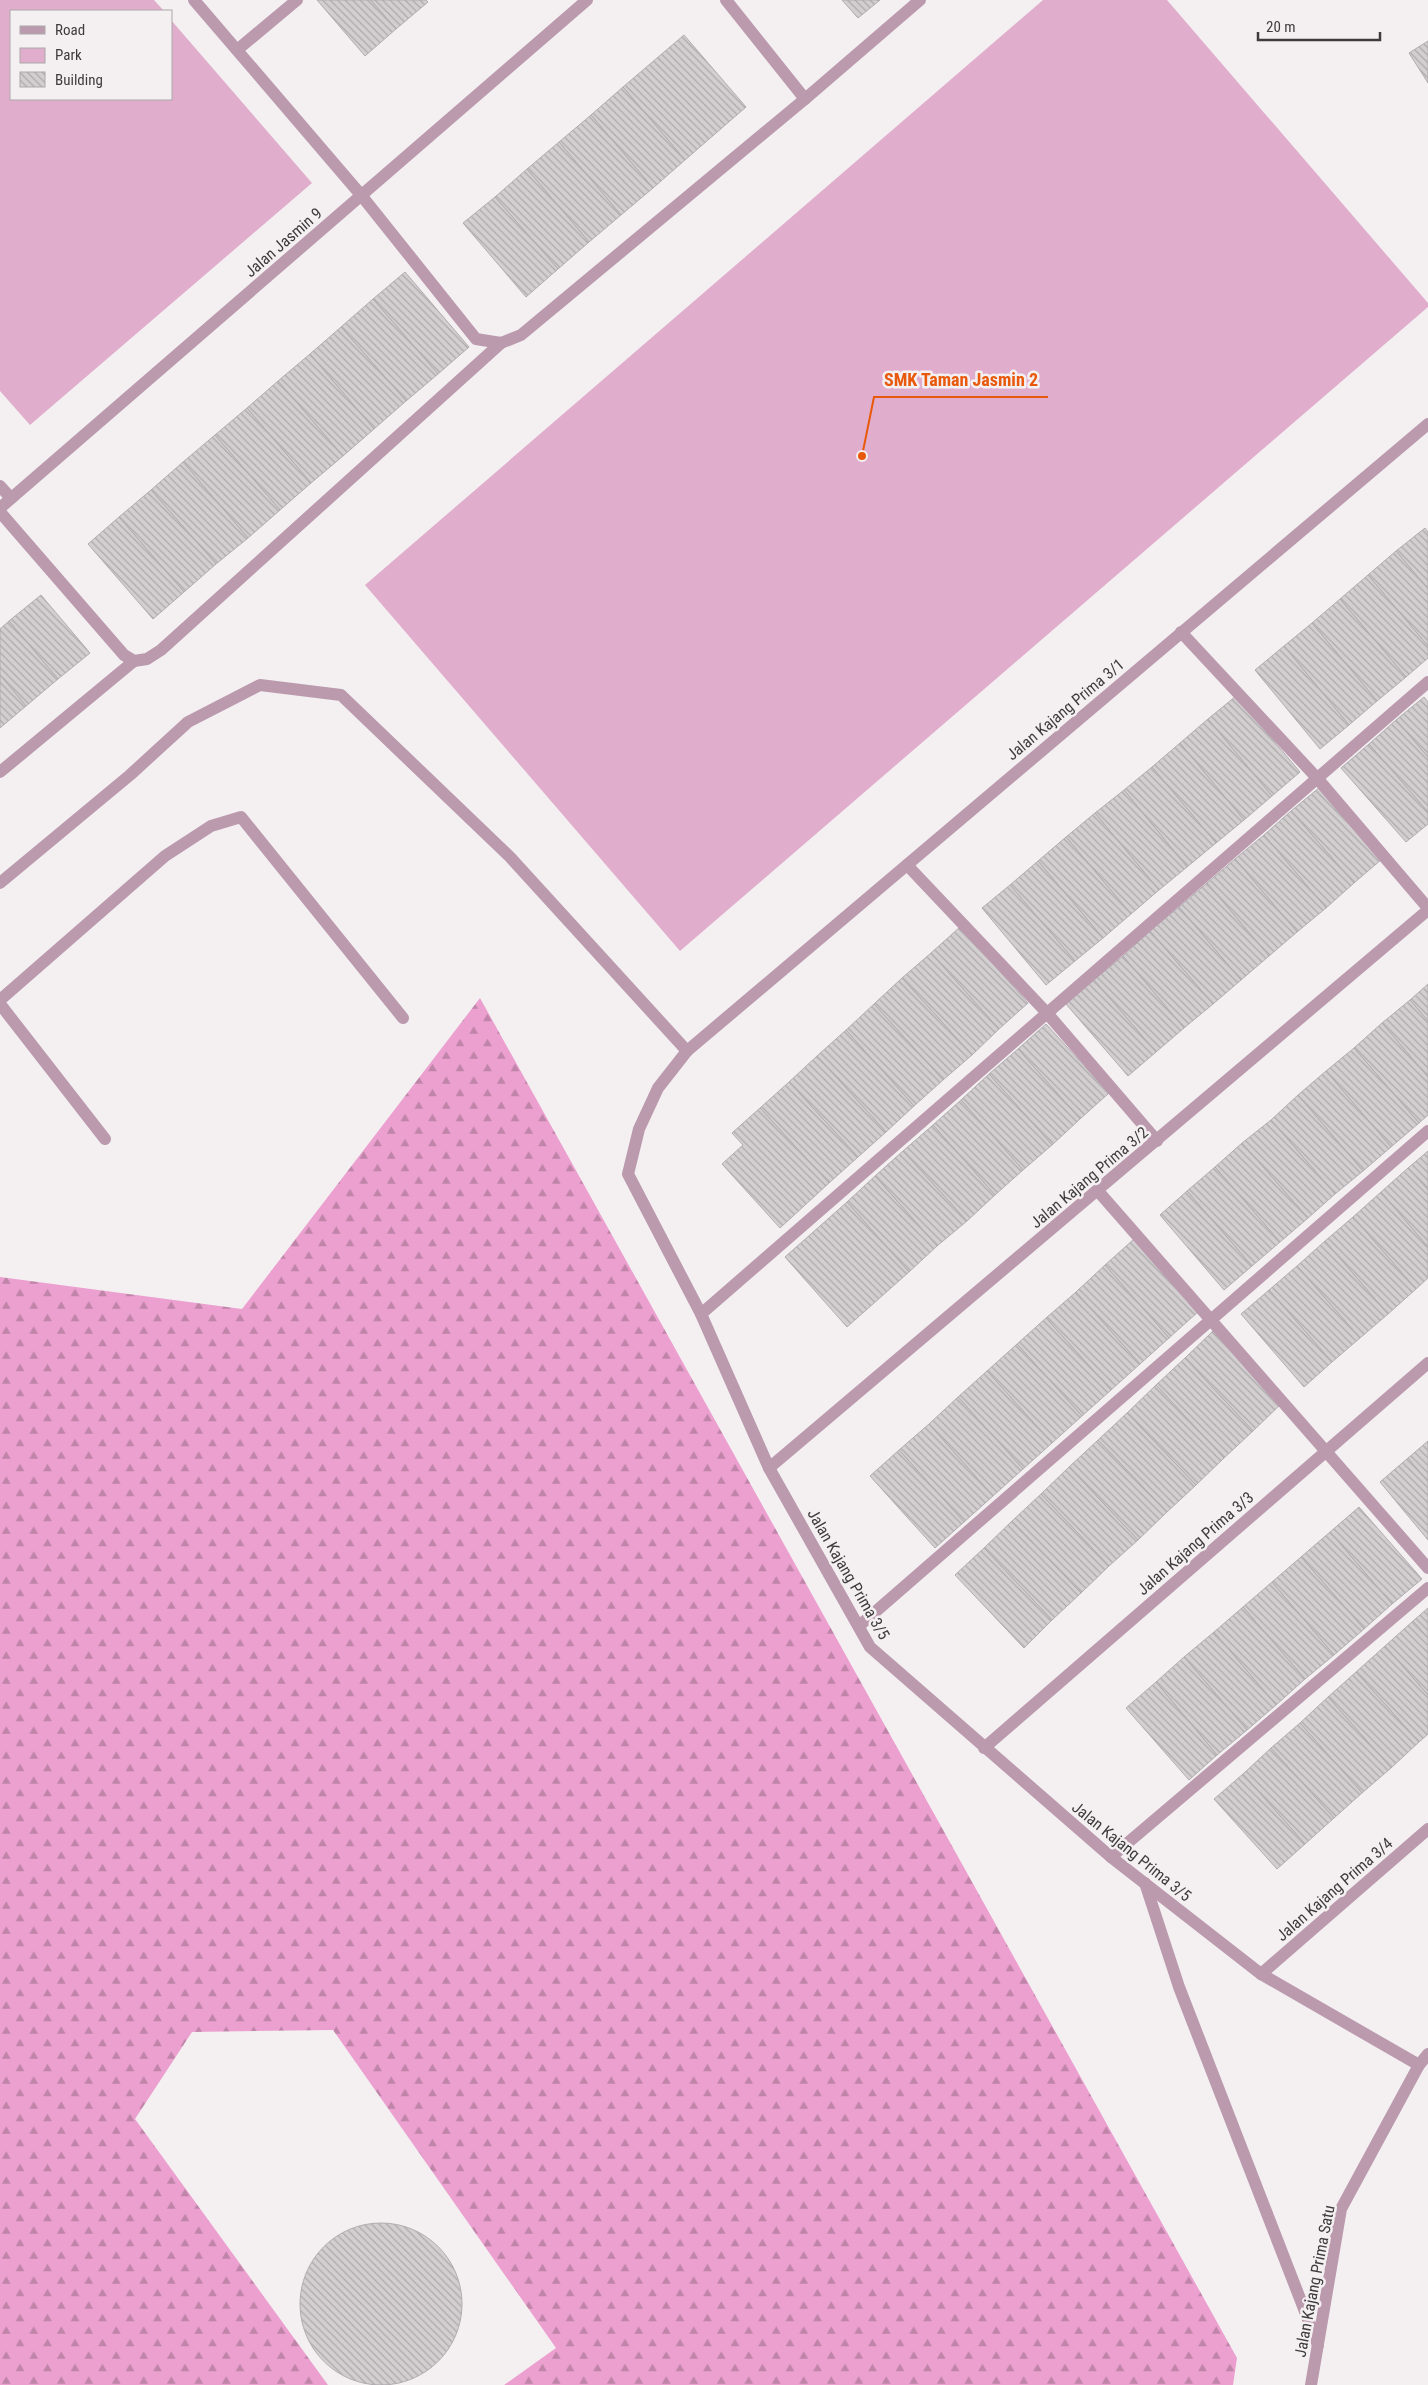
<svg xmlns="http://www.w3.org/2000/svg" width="1428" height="2385" font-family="'Roboto Condensed',sans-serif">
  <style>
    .forest { fill: url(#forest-firs) }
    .park { fill: #e0aecc }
    .building { fill: url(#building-back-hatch); stroke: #b0acaf }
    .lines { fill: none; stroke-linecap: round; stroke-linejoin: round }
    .service { stroke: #bb9aae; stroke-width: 12 }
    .minor { stroke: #bb9aae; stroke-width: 12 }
    .tertiary { stroke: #bb9aae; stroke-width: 12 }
    .labels { text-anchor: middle; stroke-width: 5; stroke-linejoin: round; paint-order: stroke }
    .street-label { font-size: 16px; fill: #3d3b3c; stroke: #f4f0f2 }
    .leader { fill: none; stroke: #e8590c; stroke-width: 2 }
    .callout-dot { fill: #e8590c; stroke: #f4f0f2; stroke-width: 2 }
    .callout-label { font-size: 18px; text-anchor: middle; font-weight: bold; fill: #e8590c; stroke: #f4f0f2; stroke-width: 5; stroke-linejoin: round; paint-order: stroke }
  </style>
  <defs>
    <pattern id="forest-firs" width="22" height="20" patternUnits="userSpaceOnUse" patternTransform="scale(1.25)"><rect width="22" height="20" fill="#eba0cf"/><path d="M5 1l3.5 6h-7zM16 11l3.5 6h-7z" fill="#c084a9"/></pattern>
    <pattern id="building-back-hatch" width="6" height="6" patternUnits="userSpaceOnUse" patternTransform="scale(1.25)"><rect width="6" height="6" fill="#d3cfd1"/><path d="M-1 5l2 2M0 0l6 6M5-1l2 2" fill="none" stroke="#aca9ab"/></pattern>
  </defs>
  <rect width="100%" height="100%" fill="#f4f0f2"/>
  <!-- forest -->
  <polygon class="forest" points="480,998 1237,2358 1233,2385 504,2385 556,2348 333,2030 192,2032 135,2119 328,2385 0,2385 0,1277 242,1309"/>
  <!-- park -->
  <g class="park">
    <polygon points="0,0 154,0 164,11 11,11 11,99 171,99 171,20 312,183 30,425 0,391"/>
    <polygon points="1043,0 1167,0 1428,303 1428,307 680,951 365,585"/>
  </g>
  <!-- building -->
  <g class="building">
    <polygon points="317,0 371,0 396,29 365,56"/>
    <polygon points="371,0 426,0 428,2 396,29"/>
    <polygon points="842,0 880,0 858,18"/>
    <polygon points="684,35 746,107 685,160 623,87"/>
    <polygon points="1428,41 1428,83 1409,53"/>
    <polygon points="623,87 685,160 653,188 591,115"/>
    <polygon points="591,115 653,188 621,215 559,142"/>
    <polygon points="559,142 621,215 589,242 527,169"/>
    <polygon points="527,169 589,242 558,269 495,197"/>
    <polygon points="495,197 558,269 526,297 463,223"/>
    <polygon points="405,272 469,347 438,374 373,299"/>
    <polygon points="373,299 438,374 406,401 341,327"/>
    <polygon points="341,327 406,401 374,429 310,354"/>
    <polygon points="310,354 374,429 343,456 278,381"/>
    <polygon points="278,381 343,456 311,483 247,408"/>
    <polygon points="247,408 311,483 280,510 215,435"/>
    <polygon points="215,435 280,510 248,538 183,462"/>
    <polygon points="183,462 248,538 216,564 151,490"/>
    <polygon points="151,490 216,564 184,592 119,517"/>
    <polygon points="119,517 184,592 153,619 88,544"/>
    <polygon points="1425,528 1428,532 1428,589 1396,551"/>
    <polygon points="1396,551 1428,589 1428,646 1368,575"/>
    <polygon points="1368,575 1428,646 1428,658 1406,677 1340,599"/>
    <polygon points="41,595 90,653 58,679 9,621"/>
    <polygon points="1340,599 1406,677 1377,701 1312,623"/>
    <polygon points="9,621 58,679 26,706 0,675 0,629"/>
    <polygon points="1312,623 1377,701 1349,725 1284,646"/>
    <polygon points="1284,646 1349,725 1320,749 1255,670"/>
    <polygon points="0,675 26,706 0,728"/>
    <polygon points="1236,696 1300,772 1272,796 1208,719"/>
    <polygon points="1424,697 1428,702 1428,757 1396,720"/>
    <polygon points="1208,719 1272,796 1244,820 1180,743"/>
    <polygon points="1396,720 1428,757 1428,812 1369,744"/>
    <polygon points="1180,743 1244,820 1216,843 1152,767"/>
    <polygon points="1369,744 1428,812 1428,824 1406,842 1341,768"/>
    <polygon points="1152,767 1216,843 1187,867 1124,790"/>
    <polygon points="1320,787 1382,859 1354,883 1291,811"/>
    <polygon points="1124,790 1187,867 1159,890 1095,813"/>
    <polygon points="1291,811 1354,883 1326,908 1264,835"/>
    <polygon points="1095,813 1159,890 1131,914 1066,837"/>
    <polygon points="1264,835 1326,908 1297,932 1235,859"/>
    <polygon points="1066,837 1131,914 1103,938 1038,861"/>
    <polygon points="1235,859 1297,932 1269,956 1207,883"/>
    <polygon points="1038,861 1103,938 1075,961 1010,885"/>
    <polygon points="1207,883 1269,956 1241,980 1179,907"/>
    <polygon points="1010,885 1075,961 1046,985 982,908"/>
    <polygon points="1179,907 1241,980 1213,1004 1150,931"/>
    <polygon points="960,927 1028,1003 999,1029 931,953"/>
    <polygon points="1150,931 1213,1004 1184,1028 1123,956"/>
    <polygon points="931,953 999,1029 972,1055 902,978"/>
    <polygon points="1123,956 1184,1028 1156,1052 1094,980"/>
    <polygon points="902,978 972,1055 943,1080 874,1004"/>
    <polygon points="1094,980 1156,1052 1128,1076 1066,1004"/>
    <polygon points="1428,984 1428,1021 1410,1000"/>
    <polygon points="1410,1000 1428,1021 1428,1077 1382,1023"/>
    <polygon points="874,1004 943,1080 914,1106 846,1030"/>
    <polygon points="1382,1023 1428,1077 1428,1115 1419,1123 1354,1048"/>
    <polygon points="1046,1024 1109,1093 1080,1119 1018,1049"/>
    <polygon points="846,1030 914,1106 886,1132 817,1056"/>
    <polygon points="1354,1048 1419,1123 1391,1147 1326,1071"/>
    <polygon points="1018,1049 1080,1119 1052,1145 989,1074"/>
    <polygon points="817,1056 886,1132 858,1157 789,1082"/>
    <polygon points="1326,1071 1391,1147 1363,1171 1298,1095"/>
    <polygon points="989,1074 1052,1145 1023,1170 961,1100"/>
    <polygon points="789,1082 858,1157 829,1183 760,1108"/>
    <polygon points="1298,1095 1363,1171 1335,1194 1271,1120"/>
    <polygon points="961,1100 1023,1170 995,1195 933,1125"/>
    <polygon points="760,1108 829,1183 780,1228 722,1164 743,1145 732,1133"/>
    <polygon points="1271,1120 1335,1194 1308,1218 1242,1143"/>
    <polygon points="933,1125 995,1195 967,1221 903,1151"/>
    <polygon points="1242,1143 1308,1218 1280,1242 1215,1167"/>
    <polygon points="903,1151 967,1221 937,1246 875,1176"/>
    <polygon points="1428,1151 1428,1190 1408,1168"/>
    <polygon points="1215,1167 1280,1242 1252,1266 1187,1191"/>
    <polygon points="1408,1168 1428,1190 1428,1247 1381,1192"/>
    <polygon points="875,1176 937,1246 909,1272 847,1202"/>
    <polygon points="1187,1191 1252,1266 1224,1290 1160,1215"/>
    <polygon points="1381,1192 1428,1247 1428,1278 1416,1289 1353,1217"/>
    <polygon points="847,1202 909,1272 847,1327 785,1257"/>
    <polygon points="1353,1217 1416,1289 1388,1314 1325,1241"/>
    <polygon points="1134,1239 1199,1311 1169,1338 1105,1265"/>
    <polygon points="1325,1241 1388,1314 1360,1338 1297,1266"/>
    <polygon points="1105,1265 1169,1338 1140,1364 1076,1292"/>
    <polygon points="1297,1266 1360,1338 1332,1362 1269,1290"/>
    <polygon points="1269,1290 1332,1362 1304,1387 1241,1314"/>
    <polygon points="1076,1292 1140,1364 1111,1390 1046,1318"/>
    <polygon points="1046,1318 1111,1390 1082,1416 1017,1344"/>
    <polygon points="1213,1331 1281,1404 1253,1431 1185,1358"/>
    <polygon points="1017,1344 1082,1416 1052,1443 987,1371"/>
    <polygon points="1185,1358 1253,1431 1224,1458 1156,1385"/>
    <polygon points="987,1371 1052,1443 1023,1469 958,1397"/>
    <polygon points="1156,1385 1224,1458 1196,1485 1127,1413"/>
    <polygon points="958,1397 1023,1469 993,1496 929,1424"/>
    <polygon points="1127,1413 1196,1485 1167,1512 1098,1440"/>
    <polygon points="929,1424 993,1496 964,1522 899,1450"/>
    <polygon points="1098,1440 1167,1512 1138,1540 1069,1467"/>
    <polygon points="1428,1441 1428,1482 1408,1458"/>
    <polygon points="899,1450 964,1522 935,1548 870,1476"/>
    <polygon points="1408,1458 1428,1482 1428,1540 1380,1482"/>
    <polygon points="1069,1467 1138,1540 1109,1566 1041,1494"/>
    <polygon points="1041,1494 1109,1566 1081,1593 1012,1521"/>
    <polygon points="1359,1507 1422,1579 1392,1604 1330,1532"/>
    <polygon points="1012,1521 1081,1593 1052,1620 984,1548"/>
    <polygon points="1330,1532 1392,1604 1364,1629 1301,1557"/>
    <polygon points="984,1548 1052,1620 1024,1648 955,1575"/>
    <polygon points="1301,1557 1364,1629 1334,1655 1272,1582"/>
    <polygon points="1272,1582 1334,1655 1305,1679 1243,1607"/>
    <polygon points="1243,1607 1305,1679 1276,1705 1214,1632"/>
    <polygon points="1428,1608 1428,1638 1413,1621"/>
    <polygon points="1413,1621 1428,1638 1428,1695 1385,1646"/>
    <polygon points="1214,1632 1276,1705 1247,1730 1184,1657"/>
    <polygon points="1385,1646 1428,1695 1428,1734 1419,1742 1356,1672"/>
    <polygon points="1184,1657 1247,1730 1217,1755 1156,1682"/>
    <polygon points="1356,1672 1419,1742 1391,1768 1328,1697"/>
    <polygon points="1156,1682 1217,1755 1189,1780 1126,1708"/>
    <polygon points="1328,1697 1391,1768 1362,1793 1300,1723"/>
    <polygon points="1300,1723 1362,1793 1334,1818 1271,1748"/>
    <polygon points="1271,1748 1334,1818 1305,1844 1243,1774"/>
    <polygon points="1243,1774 1305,1844 1277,1869 1214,1799"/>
    <circle cx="381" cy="2304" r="81"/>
  </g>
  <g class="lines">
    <!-- service -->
    <g class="service">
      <polyline points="726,0 805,99 920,0"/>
      <polyline points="237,50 297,0"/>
      <polyline points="361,195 476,339 501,343 521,335 805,99"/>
      <polyline points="0,512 124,655 134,661 147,659 161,650 501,343"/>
      <polyline points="1181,632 1317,778 1428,908"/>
      <polyline points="0,772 134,661"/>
      <polyline points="907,865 1047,1013 1157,1141"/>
      <polyline points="0,1000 165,856 211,826 241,817 403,1018"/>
      <polyline points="0,1004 105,1139"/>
      <polyline points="1098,1191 1428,1568"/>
      <polyline points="701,1314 1428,682"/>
      <polyline points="859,1626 1428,1131"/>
      <polyline points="1111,1857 1428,1588"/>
    </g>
    <!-- minor -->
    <g class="minor">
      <polyline points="194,0 361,195"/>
      <polyline points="0,486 11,498"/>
      <polyline points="0,508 587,0"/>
      <polyline points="0,883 130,775 188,722 260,685 341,695 510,857 687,1051"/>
      <polyline points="769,1468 1428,910"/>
      <polyline points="984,1748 1428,1363"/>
      <polyline points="1145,1883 1179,1987 1318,2345"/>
      <polyline points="1261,1974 1428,1829"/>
      <polyline points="1419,2065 1261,1974 1111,1857 870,1647 769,1468 701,1314 628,1174 639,1129 658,1088 687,1051 1428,424"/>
    </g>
    <!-- tertiary -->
    <polyline class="tertiary" points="1311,2385 1341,2209 1419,2065 1428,2054"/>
  </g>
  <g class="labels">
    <!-- street labels -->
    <g class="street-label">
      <text transform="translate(283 242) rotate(-41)" y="6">Jalan Jasmin 9</text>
      <text transform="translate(1065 709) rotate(-40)" y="6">Jalan Kajang Prima 3/1</text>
      <text transform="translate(1089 1177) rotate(-40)" y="6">Jalan Kajang Prima 3/2</text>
      <text transform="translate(1195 1543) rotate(-41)" y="6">Jalan Kajang Prima 3/3</text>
      <text transform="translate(849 1574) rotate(60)" y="6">Jalan Kajang Prima 3/5</text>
      <text transform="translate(1132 1851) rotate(39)" y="6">Jalan Kajang Prima 3/5</text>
      <text transform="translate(1334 1889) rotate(-41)" y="6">Jalan Kajang Prima 3/4</text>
      <text transform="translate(1314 2281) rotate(-79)" y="6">Jalan Kajang Prima Satu</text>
    </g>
  </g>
  <!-- callouts -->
  <path class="leader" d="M862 456L874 397H1048"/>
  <circle class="callout-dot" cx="862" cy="456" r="5"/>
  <g class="callout-label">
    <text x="961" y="386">SMK Taman Jasmin 2</text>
  </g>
  <!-- legend -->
  <rect x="10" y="10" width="162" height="90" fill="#f4f0f2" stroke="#aba8a9"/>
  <rect x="20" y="26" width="25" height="8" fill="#bb9aae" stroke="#aba8a9"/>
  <text x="55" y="35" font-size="15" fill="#3d3b3c">Road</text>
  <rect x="20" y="48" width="25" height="15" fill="#e0aecc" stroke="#aba8a9"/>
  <text x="55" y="60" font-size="15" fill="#3d3b3c">Park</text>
  <rect x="20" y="72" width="25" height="15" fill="url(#building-back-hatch)" stroke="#aba8a9"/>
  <text x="55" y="85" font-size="15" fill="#3d3b3c">Building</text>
  <!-- scale -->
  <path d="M1258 32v8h122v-8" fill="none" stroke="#3d3b3c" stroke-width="2.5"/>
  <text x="1266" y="32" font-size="15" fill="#3d3b3c" stroke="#f4f0f2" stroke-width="4" paint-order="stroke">20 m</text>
</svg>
